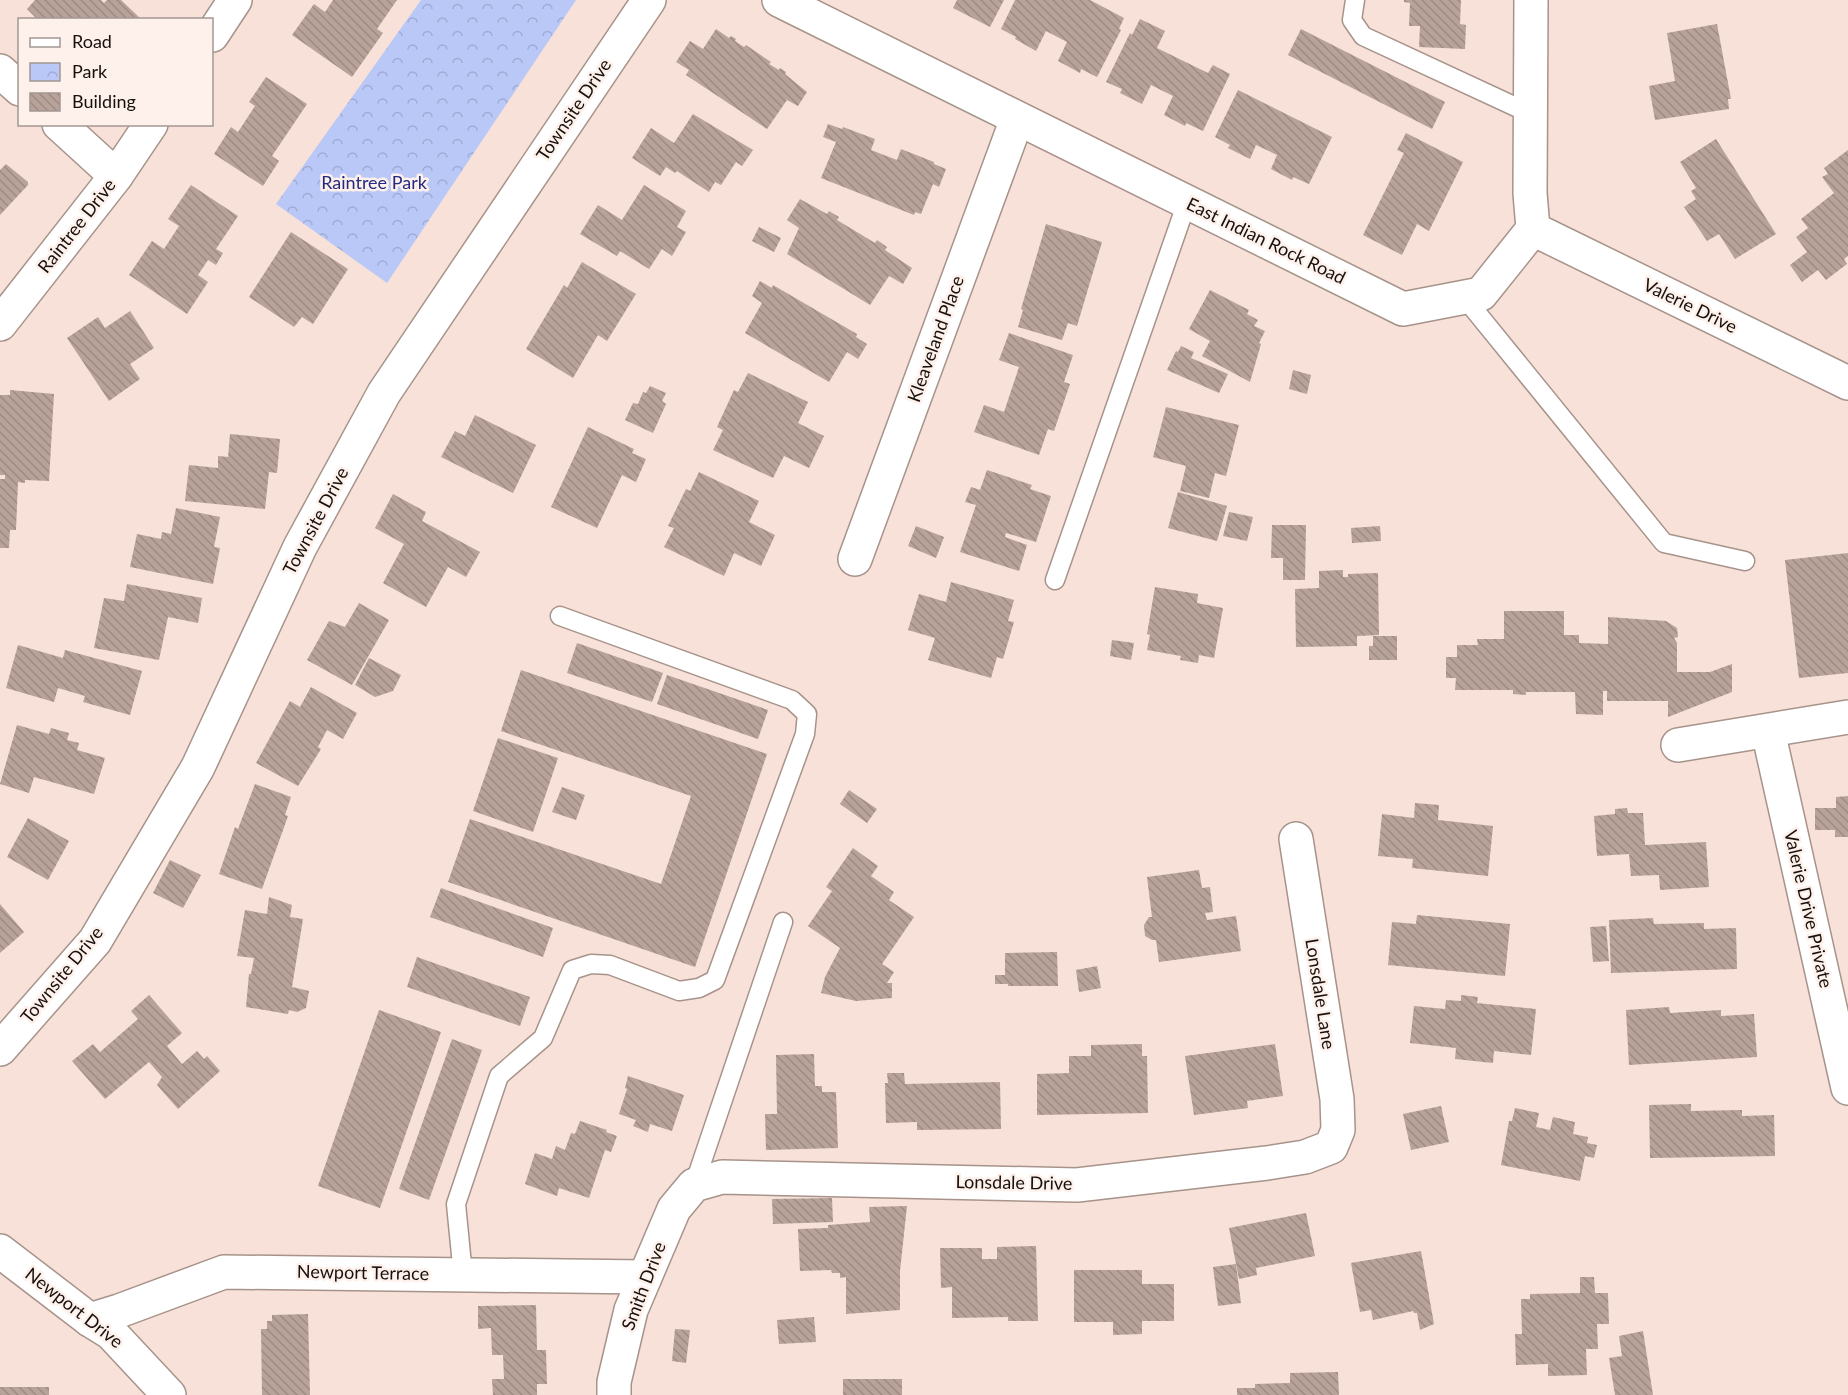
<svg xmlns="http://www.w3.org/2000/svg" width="1848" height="1395" font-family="Lato,sans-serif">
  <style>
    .park { fill: url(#park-crowns) }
    .building { fill: url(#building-back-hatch) }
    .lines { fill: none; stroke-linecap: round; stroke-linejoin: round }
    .service-casing { stroke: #a7938a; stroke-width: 21 }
    .minor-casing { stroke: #a7938a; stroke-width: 36 }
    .tertiary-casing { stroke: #a7938a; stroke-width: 36 }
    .secondary-casing { stroke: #a7938a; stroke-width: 36 }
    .service { stroke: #fff; stroke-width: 18 }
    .minor { stroke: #fff; stroke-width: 33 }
    .tertiary { stroke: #fff; stroke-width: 33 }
    .secondary { stroke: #fff; stroke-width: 33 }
    .labels { text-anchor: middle; stroke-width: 5; stroke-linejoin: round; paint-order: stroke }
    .street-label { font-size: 18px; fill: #17100d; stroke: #fef1eb }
    .park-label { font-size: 18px; fill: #232b81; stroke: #fef1eb }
  </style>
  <defs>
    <pattern id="park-crowns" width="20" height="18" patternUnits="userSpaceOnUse" patternTransform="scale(1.5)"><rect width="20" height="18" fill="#bac8f7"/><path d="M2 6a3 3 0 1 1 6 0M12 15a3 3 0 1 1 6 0" fill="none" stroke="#9fabd3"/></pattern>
    <pattern id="building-back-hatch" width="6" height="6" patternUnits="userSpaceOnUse" patternTransform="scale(1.5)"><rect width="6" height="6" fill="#b8a39b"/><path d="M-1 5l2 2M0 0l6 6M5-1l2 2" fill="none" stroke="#9d8b84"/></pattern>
  </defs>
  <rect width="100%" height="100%" fill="#f7e1d8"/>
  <!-- park -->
  <polygon class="park" points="421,0 576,0 387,283 276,204"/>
  <!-- building -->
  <g class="building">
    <polygon points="35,0 101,0 104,3 107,0 121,0 142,20 38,20 27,9"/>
    <polygon points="333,0 397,0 377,29 383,33 352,77 292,35 314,4 325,12"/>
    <polygon points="957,0 1004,0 990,27 953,8"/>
    <polygon points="1015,0 1090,0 1124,18 1119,29 1121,30 1097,77 1081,69 1080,73 1058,61 1067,42 1046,31 1036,51 1015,39 1016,37 1001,29"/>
    <polygon points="1404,0 1461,0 1460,24 1466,25 1465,49 1419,47 1420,26 1409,26 1410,3 1404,2"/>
    <polygon points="1140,19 1165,31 1157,48 1208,73 1213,65 1230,74 1203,131 1186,123 1185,126 1164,115 1173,96 1151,85 1142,104 1120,93 1122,89 1106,82 1130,33 1132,35"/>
    <polygon points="1717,24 1731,99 1728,99 1729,109 1655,120 1649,86 1675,81 1667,33"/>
    <polygon points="716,29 729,38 731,36 736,39 735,41 744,47 746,45 771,62 769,64 779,70 780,68 786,72 785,74 807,92 798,106 787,100 767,129 686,75 689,70 676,62 690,41 703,49"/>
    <polygon points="1301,29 1445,102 1432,129 1288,55"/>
    <polygon points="266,77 307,104 272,156 279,161 263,186 214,154 231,127 238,132 255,106 249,102"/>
    <polygon points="1238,90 1332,137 1309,184 1293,177 1292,180 1271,169 1277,155 1256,145 1250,159 1228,148 1230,145 1215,137"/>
    <polygon points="693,114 753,150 742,166 736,162 721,185 715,182 709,192 677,171 675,173 666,167 660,176 632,158 651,128 674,143"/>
    <polygon points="828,124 842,129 843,127 875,139 871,150 897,160 901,149 934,162 934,164 946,169 939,187 933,184 921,214 915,212 914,215 821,178 836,142 823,137"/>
    <polygon points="1406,133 1463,162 1429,231 1417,224 1402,255 1363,235 1404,153 1397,150"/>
    <polygon points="1716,139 1776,234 1735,259 1719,234 1707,241 1684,207 1696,199 1691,191 1696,188 1680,162"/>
    <polygon points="1848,150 1848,256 1844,259 1847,264 1826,280 1818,270 1802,282 1790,265 1807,252 1796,237 1808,228 1801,219 1834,193 1822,177 1828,174 1824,168"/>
    <polygon points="6,164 28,182 28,185 0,215 0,170"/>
    <polygon points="191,185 238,216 216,249 223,253 216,265 208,260 198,275 208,282 187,314 129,275 152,241 164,249 179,226 168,219"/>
    <polygon points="644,185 686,211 677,227 686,232 672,256 662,249 649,269 620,251 617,256 580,234 598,205 622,220"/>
    <polygon points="800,199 827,214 829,211 839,217 837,220 875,243 877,240 887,247 885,250 912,268 903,284 889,276 870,305 787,254 799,228 787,220"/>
    <polygon points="1046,224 1102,242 1077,326 1068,323 1062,340 1018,327 1023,310 1021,309"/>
    <polygon points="759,227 781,238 774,252 752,241"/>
    <polygon points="291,232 348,269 313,324 302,317 294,327 249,297"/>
    <polygon points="582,262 636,294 607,341 598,335 573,378 526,349 564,285 567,288"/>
    <polygon points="760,281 772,288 773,285 857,334 856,337 867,344 858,359 847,352 829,382 745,333 762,303 752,296"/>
    <polygon points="1210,290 1249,310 1247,314 1258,320 1254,326 1265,331 1259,343 1261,344 1250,382 1202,356 1210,341 1189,329"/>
    <polygon points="130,311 154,348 130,364 140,379 109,401 67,338 98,317 105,328"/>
    <polygon points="1009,333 1073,355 1064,382 1070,384 1054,431 1048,429 1039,455 974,432 984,405 1004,412 1019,367 999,360"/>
    <polygon points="1181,346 1194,352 1191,358 1228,374 1219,393 1167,370 1176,351 1178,352"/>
    <polygon points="1293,370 1311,375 1307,394 1289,389"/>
    <polygon points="748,373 808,402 798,423 824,436 809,468 784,456 773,478 713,450 723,430 717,427 734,390 738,392"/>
    <polygon points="650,386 666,393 662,401 666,404 653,433 625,420 633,403 638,404 643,392 646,393"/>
    <polygon points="10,390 54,394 49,481 25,480 25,483 18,482 16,530 10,530 9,548 0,548 0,479 5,479 5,475 0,475 0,395 10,395"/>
    <polygon points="1166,407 1239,425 1226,476 1215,473 1209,498 1180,491 1186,466 1153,457"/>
    <polygon points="475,415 536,445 513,493 441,457 455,431 465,436"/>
    <polygon points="588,427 634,449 632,453 646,459 636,482 622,475 597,528 551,507"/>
    <polygon points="230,434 280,439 277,473 269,472 265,509 185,501 189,465 218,468 218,456 228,457"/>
    <polygon points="987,470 1032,485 1030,489 1051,496 1036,542 1006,533 1005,537 1027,545 1019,571 960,552 976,505 965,502 971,487 980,490"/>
    <polygon points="699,472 759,501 749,522 775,535 761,566 734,553 724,576 664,547 674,528 668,526 686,489 690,491"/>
    <polygon points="1178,492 1227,506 1217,541 1168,528"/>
    <polygon points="393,494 426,512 422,521 480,552 466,577 448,567 426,607 383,583 404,544 375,528"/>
    <polygon points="176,508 220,517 214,547 220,548 213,584 130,567 137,534 161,539 162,532 171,534"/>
    <polygon points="1229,512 1253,517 1247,541 1223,536"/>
    <polygon points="1272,525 1306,525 1305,580 1283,580 1283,558 1271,558"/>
    <polygon points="916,526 944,537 936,558 908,546"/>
    <polygon points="1380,526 1381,541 1352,543 1351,528"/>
    <polygon points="1848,553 1848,673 1799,678 1785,560"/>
    <polygon points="1343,570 1343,577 1348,577 1348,574 1378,573 1379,635 1357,636 1357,646 1296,647 1295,589 1319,588 1319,571"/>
    <polygon points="951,582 1014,600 1008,621 1014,622 1003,659 997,657 991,678 928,660 935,638 908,630 919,594 946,602"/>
    <polygon points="127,584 202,598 198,623 168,617 159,660 94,648 104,598 124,601"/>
    <polygon points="1155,587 1198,594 1197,603 1223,608 1214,658 1199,655 1198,663 1180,660 1181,656 1147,650 1150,635 1147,634"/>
    <polygon points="359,603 389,620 352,685 307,660 329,621 345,627"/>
    <polygon points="1504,611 1564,611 1564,635 1579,635 1579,643 1608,644 1608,617 1666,621 1677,628 1678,637 1674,638 1677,643 1677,672 1710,672 1732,664 1732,692 1668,717 1668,701 1607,701 1607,691 1603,691 1603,715 1576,714 1575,692 1526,692 1526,695 1513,694 1513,690 1455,690 1456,678 1446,678 1446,657 1457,657 1457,645 1478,645 1477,639 1504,639"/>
    <polygon points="1373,636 1397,636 1397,660 1369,660 1369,646 1373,646"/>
    <polygon points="1112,640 1134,643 1131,660 1110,656"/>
    <polygon points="577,643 663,673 652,702 567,673"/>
    <polygon points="18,645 63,658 65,650 142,671 130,715 83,702 85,696 58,688 54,702 6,688"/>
    <polygon points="369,658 401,675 393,691 375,697 355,685"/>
    <polygon points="521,670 767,754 695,967 448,882 470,819 661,884 691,796 501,731"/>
    <polygon points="667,675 768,710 758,739 657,704"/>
    <polygon points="311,687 357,713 343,739 327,730 318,747 321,749 298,786 256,763 290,701 300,707"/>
    <polygon points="17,725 49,734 51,728 69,733 67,740 79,743 77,750 105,758 94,794 34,777 29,793 0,784"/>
    <polygon points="498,738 558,758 533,832 473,811"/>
    <polygon points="255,784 291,797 285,815 288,816 262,889 219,874 235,827 238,829"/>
    <polygon points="562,787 585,795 576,820 552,812"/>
    <polygon points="849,790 877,809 867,823 840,804"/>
    <polygon points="1848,796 1848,837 1835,837 1835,830 1815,830 1815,808 1836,808 1836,797"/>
    <polygon points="1415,803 1439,805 1438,820 1493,826 1488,876 1412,868 1413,859 1378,856 1382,814 1414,818"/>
    <polygon points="1627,808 1628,813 1643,813 1645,845 1706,842 1709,887 1660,890 1659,875 1631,876 1629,854 1597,856 1594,816 1615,814 1615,809"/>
    <polygon points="28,818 69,841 48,880 7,857"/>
    <polygon points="853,848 878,866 871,876 894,892 889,900 914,917 882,964 894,972 887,983 892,983 892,998 856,1001 821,993 825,977 840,948 808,926 832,891 826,887"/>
    <polygon points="170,860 201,875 183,908 153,893"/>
    <polygon points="1199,870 1202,888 1210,887 1213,912 1205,913 1207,920 1236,916 1241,951 1159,962 1156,940 1152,940 1145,936 1144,925 1149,917 1152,917 1147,877"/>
    <polygon points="441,888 553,928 543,957 430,917"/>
    <polygon points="269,897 292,905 290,917 303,919 292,987 309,991 306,1008 297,1012 289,1010 288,1014 246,1007 249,974 251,974 254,958 237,956 245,910 267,914"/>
    <polygon points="0,904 24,932 0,953"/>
    <polygon points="1417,915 1510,924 1505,976 1388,965 1392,922 1416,924"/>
    <polygon points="1653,918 1654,924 1704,923 1704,929 1736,928 1737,969 1611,973 1609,920"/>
    <polygon points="1606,926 1609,961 1593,962 1590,927"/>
    <polygon points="1057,952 1058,986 1008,986 1008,984 995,984 995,975 1005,975 1005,953"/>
    <polygon points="417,957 530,997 520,1026 407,987"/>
    <polygon points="1097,966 1101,988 1079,992 1076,970"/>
    <polygon points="149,995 182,1033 167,1046 182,1064 197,1051 204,1059 207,1056 220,1071 178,1109 157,1085 162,1077 149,1062 105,1099 72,1061 93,1044 100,1052 138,1019 131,1011"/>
    <polygon points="1461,995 1478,997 1477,1003 1536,1009 1531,1055 1494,1051 1493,1063 1455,1059 1456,1048 1410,1043 1414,1006 1445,1009 1446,1000 1461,1001"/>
    <polygon points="1669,1007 1670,1013 1721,1010 1721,1016 1754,1014 1757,1057 1629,1065 1626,1010"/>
    <polygon points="379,1010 441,1032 380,1208 318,1186"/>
    <polygon points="452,1039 482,1050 429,1200 399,1189"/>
    <polygon points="1142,1044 1142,1056 1147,1056 1148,1113 1037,1115 1037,1074 1069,1073 1069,1056 1091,1056 1091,1045"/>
    <polygon points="1275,1044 1283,1096 1247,1101 1248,1108 1194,1115 1185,1056"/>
    <polygon points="814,1054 815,1086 822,1086 822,1092 836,1092 838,1148 766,1150 765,1114 777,1114 776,1055"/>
    <polygon points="887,1073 904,1073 905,1084 1000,1082 1001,1129 917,1130 917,1122 886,1123 885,1083 888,1083"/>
    <polygon points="628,1076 684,1095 672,1131 650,1124 648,1132 633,1126 636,1120 619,1114 627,1089 625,1088"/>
    <polygon points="1691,1104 1691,1111 1742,1110 1742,1116 1774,1115 1775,1156 1650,1158 1649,1105"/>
    <polygon points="1441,1106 1449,1142 1411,1150 1403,1114"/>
    <polygon points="1515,1108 1539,1113 1536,1127 1550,1130 1553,1117 1575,1122 1573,1134 1588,1137 1587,1143 1597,1145 1594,1158 1585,1156 1580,1181 1501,1165 1509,1121 1512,1121"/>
    <polygon points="580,1121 607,1130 606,1132 617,1136 611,1152 605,1150 589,1198 559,1188 557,1196 525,1184 535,1153 552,1159 556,1146 565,1150 571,1133 575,1134"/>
    <polygon points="832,1198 833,1222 773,1224 772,1199"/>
    <polygon points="907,1206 900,1271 900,1310 846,1314 846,1277 840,1278 840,1273 832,1273 831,1270 800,1271 798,1229 828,1228 828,1225 870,1222 869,1207"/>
    <polygon points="1306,1213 1315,1256 1256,1268 1257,1275 1239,1279 1229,1228"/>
    <polygon points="1036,1246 1038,1321 1008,1321 1008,1317 952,1318 952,1287 941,1288 940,1248 982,1248 982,1259 997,1259 997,1247"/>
    <polygon points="1421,1251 1434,1324 1420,1330 1417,1313 1414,1313 1413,1311 1373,1320 1371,1310 1360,1312 1351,1263"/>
    <polygon points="1236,1264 1241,1303 1218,1306 1213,1267"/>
    <polygon points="1074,1270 1142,1270 1142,1284 1174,1284 1174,1321 1142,1321 1142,1334 1113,1335 1113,1322 1074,1322"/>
    <polygon points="1580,1277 1594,1277 1595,1293 1608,1293 1609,1324 1597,1324 1598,1349 1586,1349 1587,1375 1548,1376 1548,1364 1516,1365 1515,1334 1522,1334 1521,1299 1530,1299 1530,1294 1580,1293"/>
    <polygon points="536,1305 537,1350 546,1350 547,1384 537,1384 537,1395 493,1395 492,1379 504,1379 503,1355 492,1355 491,1328 478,1329 478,1306"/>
    <polygon points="308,1314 310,1395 262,1395 261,1329 267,1329 267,1321 272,1321 272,1315"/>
    <polygon points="814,1317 816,1342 779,1344 777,1320"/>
    <polygon points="675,1329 690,1330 686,1363 672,1361"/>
    <polygon points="1643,1331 1653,1395 1615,1395 1609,1358 1622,1356 1619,1336"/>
    <polygon points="1338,1372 1339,1395 1237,1395 1237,1388 1255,1388 1255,1384 1290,1383 1290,1373"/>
    <rect x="843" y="1379" width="59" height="16"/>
    <rect x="0" y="1387" width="49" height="8"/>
  </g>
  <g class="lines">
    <defs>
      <g id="service">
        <polyline points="1355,0 1352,20 1363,36 1531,114"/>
        <polyline points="1464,297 1664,543 1745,561"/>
        <polyline points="1055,580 1187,202"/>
        <polyline points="694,1185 783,922"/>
        <polyline points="463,1275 456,1204 499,1076 543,1038 572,970 591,964 610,965 679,991 699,988 715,980 805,734 807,714 792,700 560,616"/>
      </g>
      <g id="minor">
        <polyline points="212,35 235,0"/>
        <polyline points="0,71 20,89"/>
        <polyline points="59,124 116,176"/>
        <polyline points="1533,229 1848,383"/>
        <polyline points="0,324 116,176 151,124"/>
        <polyline points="855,559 1017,119"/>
        <polyline points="1768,731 1848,1088"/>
        <polyline points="1678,745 1848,717"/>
        <polyline points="0,1251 90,1320 111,1333 169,1395"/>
        <polyline points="90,1320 119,1311 224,1272 645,1277"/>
        <polyline points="614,1395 614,1382 631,1310 674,1209 694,1185 722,1177 1077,1185 1267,1163 1305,1157 1331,1147 1338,1130 1337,1099 1296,839"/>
      </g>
      <polyline id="tertiary" points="779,0 1403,309 1481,294 1533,229 1530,193 1531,0"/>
      <polyline id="secondary" points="0,1049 95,941 198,767 300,547 384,393 649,0"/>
    </defs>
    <!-- service casing -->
    <use href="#service" class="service-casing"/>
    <!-- minor casing -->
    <use href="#minor" class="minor-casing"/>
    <!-- tertiary casing -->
    <use href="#tertiary" class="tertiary-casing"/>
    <!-- secondary casing -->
    <use href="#secondary" class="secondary-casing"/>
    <!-- service -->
    <use href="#service" class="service"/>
    <!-- minor -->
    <use href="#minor" class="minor"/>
    <!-- tertiary -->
    <use href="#tertiary" class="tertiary"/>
    <!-- secondary -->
    <use href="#secondary" class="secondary"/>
  </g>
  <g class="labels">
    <!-- street labels -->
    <g class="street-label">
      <text transform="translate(574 110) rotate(-56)" y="6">Townsite Drive</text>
      <text transform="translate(77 226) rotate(-52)" y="6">Raintree Drive</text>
      <text transform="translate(1266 241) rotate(26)" y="6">East Indian Rock Road</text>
      <text transform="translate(1690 306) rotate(26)" y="6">Valerie Drive</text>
      <text transform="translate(936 339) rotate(-70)" y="6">Kleaveland Place</text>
      <text transform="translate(316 521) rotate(-62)" y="6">Townsite Drive</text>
      <text transform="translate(1808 909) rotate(77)" y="6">Valerie Drive Private</text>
      <text transform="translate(62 975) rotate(-51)" y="6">Townsite Drive</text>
      <text transform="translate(1320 994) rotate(81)" y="6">Lonsdale Lane</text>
      <text transform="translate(1014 1183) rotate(1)" y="6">Lonsdale Drive</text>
      <text transform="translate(363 1273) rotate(1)" y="6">Newport Terrace</text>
      <text transform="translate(644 1286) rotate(-69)" y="6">Smith Drive</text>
      <text transform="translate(74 1308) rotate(38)" y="6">Newport Drive</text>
    </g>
    <!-- park labels -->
    <g class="park-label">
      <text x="374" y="189">Raintree Park</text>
    </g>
  </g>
  <!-- legend -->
  <rect x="18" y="18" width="195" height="108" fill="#fef1eb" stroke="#a29792" stroke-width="1.5"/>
  <rect x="30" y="38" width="30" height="9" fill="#ffffff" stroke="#a29792" stroke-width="1.5"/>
  <text x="72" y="48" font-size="18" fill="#17100d">Road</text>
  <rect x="30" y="63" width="30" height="18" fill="url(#park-crowns)" stroke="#a29792" stroke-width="1.5"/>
  <text x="72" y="78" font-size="18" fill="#17100d">Park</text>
  <rect x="30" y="93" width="30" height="18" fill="url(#building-back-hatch)" stroke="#a29792" stroke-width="1.5"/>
  <text x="72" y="108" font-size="18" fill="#17100d">Building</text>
</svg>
